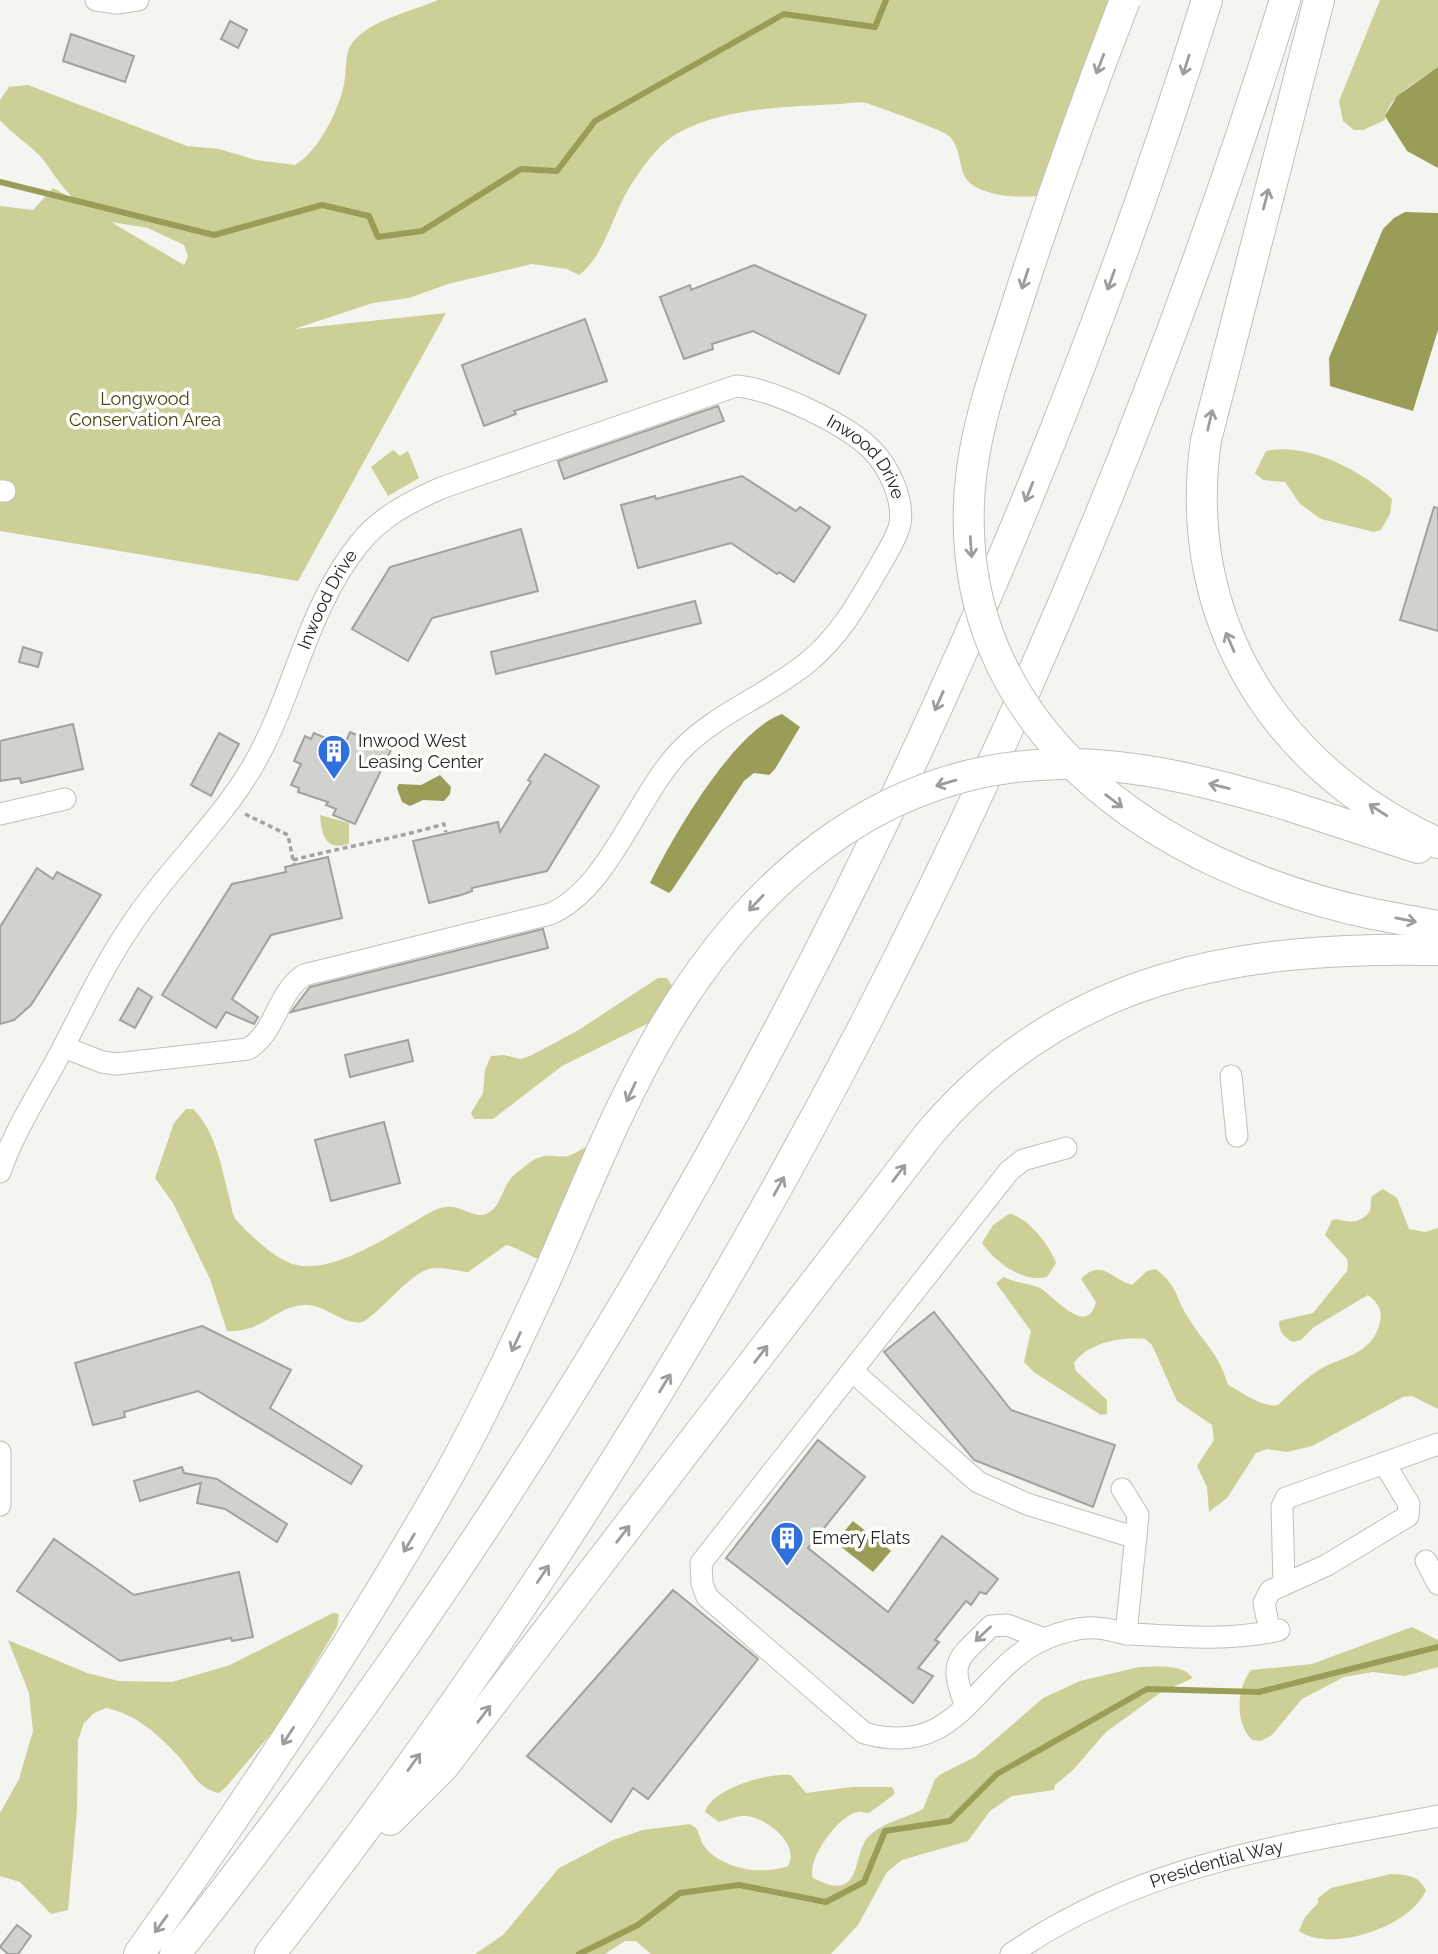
<svg xmlns="http://www.w3.org/2000/svg" width="1438" height="1954" font-family="Raleway,sans-serif">
  <style>
    .green { fill: #cdd096; fill-rule: evenodd }
    .water { fill: #9a9d57 }
    .lines { fill: none; stroke-linecap: round; stroke-linejoin: round }
    .stream { stroke: #9a9d57; stroke-width: 6 }
    .building { fill: #d1d1ce; stroke: #a1a19e; stroke-width: 2 }
    .minor-casing { stroke: #bfbfbb; stroke-width: 23 }
    .highway-casing { stroke: #bfbfbb; stroke-width: 32 }
    .path { stroke: #a3a3a0; stroke-width: 3.5; stroke-dasharray: 5 3.5; stroke-linecap: butt }
    .minor { stroke: #fff; stroke-width: 21 }
    .highway { stroke: #fff; stroke-width: 30 }
    .highway-bridge-casing { stroke: #bfbfbb; stroke-width: 32; stroke-linecap: butt }
    .highway-bridge { stroke: #fff; stroke-width: 30 }
    .oneway { stroke: #9d9d9d }
    .labels { text-anchor: middle; stroke-width: 7; stroke-linejoin: round; paint-order: stroke }
    .park-label { font-size: 18px; fill: #454610; stroke: #fffffe }
    .street-label { font-size: 18px; fill: #262625; stroke: #fffffe }
    .poi-label { font-size: 18px; fill: #262625; stroke: #fffffe; text-anchor: start }
  </style>
  <rect width="100%" height="100%" fill="#f4f4f0"/>
  <!-- green -->
  <g class="green">
    <path d="M438,0H1121L1077,175C1074,179 1071,185 1067,187C1047,201 989,200 970,183C957,172 963,149 949,136C945,131 876,106 866,103C858,101 848,104 839,104C786,107 726,107 678,133C657,145 642,168 629,188C613,214 604,257 579,275L567,269L532,264L448,284L409,298L373,303L294,329L446,313L298,581L0,531V206L33,210L53,188L75,200C63,188 54,175 45,162C36,149 12,134 0,120V100L9,87L28,85L187,146L219,149L256,160L295,165C318,152 339,110 344,84C347,71 344,54 352,43C371,19 411,12 438,0ZM111,222L148,228L184,245L188,256L184,265Z"/>
    <path d="M1380,0H1438V67C1420,81 1386,96 1385,120L1363,130H1354L1343,121L1339,101Z"/>
    <polygon points="393,450 400,456 408,451 419,478 388,496 371,467"/>
    <path d="M1266,451C1308,442 1362,471 1392,499L1390,514L1381,530L1374,532L1321,519L1300,504L1285,482L1263,480L1255,473Z"/>
    <path d="M320,815L349,823V844C325,851 322,836 320,815Z"/>
    <polygon points="658,978 667,978 674,989 659,1018 562,1066 493,1119 474,1119 471,1113 483,1093 485,1070 491,1056 504,1055 521,1059 532,1055 577,1031"/>
    <path d="M186,1109H193C216,1132 221,1166 229,1196C231,1204 232,1216 237,1221C251,1236 277,1261 297,1265C338,1274 399,1229 433,1211C459,1197 472,1222 488,1213C502,1206 502,1185 515,1174C522,1169 532,1159 541,1157C549,1154 559,1158 568,1156C579,1152 590,1144 600,1137L547,1260C532,1260 521,1248 506,1245L468,1272C456,1271 440,1266 429,1269C408,1275 384,1309 363,1322C344,1326 325,1304 305,1305C274,1306 264,1333 227,1331L210,1279L173,1203L155,1178L174,1123Z"/>
    <path d="M1383,1189L1397,1198L1409,1229L1425,1232L1438,1228V1409L1412,1396L1403,1397L1312,1446L1287,1452L1267,1449L1256,1453L1227,1498L1209,1512L1207,1487L1197,1466L1214,1440L1212,1425L1177,1401L1152,1345L1145,1339C1121,1337 1089,1342 1074,1363L1076,1371L1107,1400V1414L1101,1415L1035,1373L1024,1362L1031,1331L996,1283L1004,1277C1015,1283 1029,1283 1040,1288C1052,1294 1087,1339 1096,1302L1081,1279C1101,1258 1111,1279 1132,1285L1147,1271L1156,1269C1180,1289 1174,1296 1189,1319C1206,1346 1218,1352 1228,1385C1242,1392 1262,1408 1278,1405C1292,1392 1307,1376 1324,1367C1349,1355 1373,1352 1380,1322C1383,1310 1378,1303 1368,1295L1314,1327L1301,1340L1293,1342C1284,1337 1279,1333 1279,1321L1313,1313L1347,1271L1348,1265L1347,1259L1325,1235L1332,1220L1337,1219C1348,1223 1362,1223 1369,1212C1372,1208 1370,1201 1372,1196Z"/>
    <path d="M1009,1214C1027,1216 1050,1246 1056,1263L1047,1277C1023,1283 995,1262 982,1243L993,1225Z"/>
    <path d="M333,1613L339,1614L337,1627L280,1723L226,1787L219,1793C197,1788 193,1773 179,1757C158,1734 136,1714 106,1708L94,1713L84,1723L78,1740L77,1811L68,1910L51,1914L20,1882L0,1876V1813L19,1779L33,1731L29,1693L8,1640L87,1673L119,1681L172,1682L230,1665Z"/>
    <path d="M1412,1627L1438,1640V1667L1405,1676L1373,1672L1344,1677L1302,1699L1272,1735L1261,1741L1252,1740C1235,1723 1236,1689 1251,1670L1312,1664Z"/>
    <path d="M1139,1667C1156,1667 1182,1663 1193,1678L1160,1693L1106,1732L1073,1770L1055,1785L1054,1790L1012,1796L990,1811L968,1841L902,1860L887,1872L858,1925L831,1954H651L636,1941H625L605,1954H475L503,1935L559,1868L613,1840L643,1830L690,1824L696,1828C699,1833 700,1838 702,1843C718,1869 762,1876 788,1866C800,1844 768,1819 747,1816C738,1815 727,1820 719,1822L705,1812C711,1789 769,1772 791,1775L806,1793L852,1787H892L895,1793L892,1796L869,1813C865,1813 861,1811 857,1812C838,1816 806,1860 813,1878C865,1905 851,1853 869,1836C882,1823 906,1818 923,1809L935,1779L941,1774L975,1757L1043,1698L1080,1681Z"/>
    <path d="M1391,1874C1407,1875 1418,1875 1426,1890C1412,1926 1331,1954 1299,1931L1305,1917L1318,1903V1898L1331,1888Z"/>
  </g>
  <!-- water -->
  <g class="water">
    <polygon points="1438,67 1438,168 1407,151 1385,116 1397,96"/>
    <polygon points="1405,212 1438,213 1438,330 1413,411 1330,386 1329,358 1383,229 1394,218"/>
    <path d="M782,714L800,727L775,769L769,775L754,773L744,781L672,890L669,893L650,883C672,838 733,731 782,714Z"/>
    <polygon points="440,775 451,787 450,794 444,801 423,800 410,806 402,802 397,788 399,784 421,785"/>
    <polygon points="853,1521 891,1551 873,1572 835,1542"/>
  </g>
  <g class="lines">
    <!-- stream -->
    <g class="stream">
      <polyline points="0,182 214,235 322,205 369,216 378,237 422,231 521,169 557,171 595,121 784,14 875,27 886,0"/>
      <polyline points="579,1954 638,1925 680,1893 739,1885 826,1902 864,1882 885,1831 950,1821 997,1774 1147,1689 1259,1692 1438,1647"/>
    </g>
  </g>
  <!-- building -->
  <g class="building">
    <polygon points="230,21 247,30 238,48 221,39"/>
    <polygon points="71,34 134,56 125,82 63,61"/>
    <polygon points="754,265 866,315 839,374 753,331 712,344 713,349 684,359 660,297 690,285 691,290"/>
    <polygon points="585,319 607,381 514,411 516,414 484,426 462,365"/>
    <polygon points="718,406 724,421 564,479 558,461"/>
    <polygon points="742,476 796,511 800,507 830,527 794,582 779,572 777,574 731,543 638,568 621,505 655,496 656,499"/>
    <polygon points="1434,507 1438,508 1438,631 1400,620"/>
    <polygon points="521,529 538,591 432,618 408,661 352,629 390,567"/>
    <polygon points="695,601 701,623 496,674 491,652"/>
    <polygon points="23,647 42,653 38,667 19,662"/>
    <polygon points="73,724 83,769 21,783 20,778 0,781 0,741"/>
    <polygon points="350,732 391,750 355,824 333,815 336,809 326,805 328,802 298,792 299,788 291,785 301,764 294,761 305,736 311,739 314,733 344,746"/>
    <polygon points="219,733 239,744 211,796 191,785"/>
    <polygon points="545,754 599,786 547,871 472,888 472,891 461,895 429,903 413,841 498,822 500,832 531,782 528,780"/>
    <polygon points="328,857 342,918 271,935 232,999 258,1017 254,1024 226,1012 216,1028 162,995 232,884 286,872 285,867"/>
    <polygon points="37,868 53,879 57,872 101,895 31,1005 14,1020 0,1024 0,927"/>
    <polygon points="543,929 548,948 291,1012 310,987"/>
    <polygon points="138,988 152,997 135,1028 120,1020"/>
    <polygon points="408,1040 413,1061 350,1077 345,1055"/>
    <polygon points="384,1122 400,1183 331,1201 315,1140"/>
    <polygon points="934,1312 1011,1410 1115,1445 1093,1507 974,1460 884,1352"/>
    <polygon points="202,1326 291,1370 270,1408 362,1466 351,1484 198,1391 124,1412 125,1417 93,1425 75,1363"/>
    <polygon points="818,1440 865,1477 808,1548 888,1612 942,1536 998,1579 986,1594 980,1592 971,1605 966,1601 935,1640 939,1642 918,1668 933,1676 913,1703 726,1558"/>
    <polygon points="182,1467 184,1473 217,1479 287,1524 277,1542 225,1509 197,1503 201,1483 140,1501 134,1481"/>
    <polygon points="54,1539 134,1595 239,1572 253,1637 232,1641 231,1638 120,1661 17,1591"/>
    <polygon points="673,1590 758,1659 648,1799 633,1788 611,1822 527,1756"/>
    <polygon points="17,1925 31,1936 18,1954 8,1954 0,1947"/>
  </g>
  <g class="lines">
    <defs>
      <g id="minor">
        <polyline points="96,0 117,3 138,0"/>
        <polyline points="0,491 5,491"/>
        <polyline points="0,814 65,799"/>
        <polyline points="1231,1076 1237,1136"/>
        <path d="M1066,1148L1023,1160L1009,1171L701,1563L702,1583L707,1597L864,1733C962,1761 975,1668 1047,1638C1064,1631 1086,1625 1105,1629C1113,1630 1122,1634 1131,1634C1181,1637 1230,1641 1279,1630"/>
        <path id="s1" d="M0,1172C16,1126 43,1087 65,1044C88,999 111,952 141,911C177,860 223,818 254,764C294,694 307,608 359,544C380,517 410,502 441,488L736,386C773,389 847,424 873,451C889,468 904,499 900,524C897,538 886,554 879,567C858,603 840,636 807,663C766,696 717,713 681,750C636,797 609,889 550,914L304,975C277,993 276,1032 248,1049L116,1064L102,1062L64,1047"/>
        <polyline points="852,1371 978,1482 1027,1504 1136,1538"/>
        <polyline points="0,1452 0,1505"/>
        <polyline points="1122,1489 1138,1515 1126,1634"/>
        <polyline points="1426,1561 1438,1584"/>
        <polyline points="1284,1584 1282,1507 1286,1498 1438,1444"/>
        <polyline points="1267,1618 1264,1603 1270,1591 1327,1565 1408,1516 1409,1504 1384,1463"/>
        <path d="M966,1706C947,1659 959,1659 991,1626L1007,1625L1045,1639"/>
        <path id="s2" d="M1011,1954C1144,1862 1284,1846 1438,1816"/>
      </g>
      <g id="highway">
        <path d="M1319,0L1206,440C1180,621 1276,769 1438,843"/>
        <polyline points="1284,804 1418,848"/>
        <polyline points="1373,914 1438,926"/>
        <path d="M390,1820L443,1767L929,1134C1064,974 1239,946 1438,950"/>
        <path d="M139,1954C250,1798 357,1638 451,1471C485,1410 515,1345 545,1281"/>
        <path d="M175,1954C636,1375 987,706 1207,0"/>
        <path d="M270,1954C725,1370 1065,706 1285,0"/>
      </g>
    </defs>
    <!-- minor casing -->
    <use href="#minor" class="minor-casing"/>
    <!-- highway casing -->
    <use href="#highway" class="highway-casing"/>
    <!-- path -->
    <g class="path">
      <polyline points="245,814 288,835 294,865"/>
      <path d="M293,860C343,847 394,839 444,824L446,832"/>
    </g>
    <!-- minor -->
    <use href="#minor" class="minor"/>
    <!-- highway -->
    <use href="#highway" class="highway"/>
    <defs>
      <g id="highway-bridge">
        <path d="M1125,0C1085,103 1048,207 1014,313C996,370 975,427 970,487C950,731 1161,869 1373,914"/>
        <path d="M545,1281C580,1202 612,1120 654,1045C741,890 874,766 1061,764C1137,763 1212,783 1284,804"/>
      </g>
    </defs>
    <!-- highway-bridge casing -->
    <use href="#highway-bridge" class="highway-bridge-casing"/>
    <!-- highway-bridge -->
    <use href="#highway-bridge" class="highway-bridge"/>
  </g>
  <!-- one-way arrows -->
  <defs><path id="oneway-shaft" d="M-6 0H5M1.5-3L5.5 0L1.5 3" fill="none" stroke-width="1.6" stroke-linecap="round" stroke-linejoin="round" transform="scale(1.75)"/></defs>
  <g class="oneway">
    <use href="#oneway-shaft" transform="translate(1100 64) rotate(111)"/>
    <use href="#oneway-shaft" transform="translate(1186 65) rotate(108)"/>
    <use href="#oneway-shaft" transform="translate(1266 199) rotate(-75)"/>
    <use href="#oneway-shaft" transform="translate(1025 279) rotate(108)"/>
    <use href="#oneway-shaft" transform="translate(1111 280) rotate(110)"/>
    <use href="#oneway-shaft" transform="translate(1210 420) rotate(-77)"/>
    <use href="#oneway-shaft" transform="translate(1029 492) rotate(112)"/>
    <use href="#oneway-shaft" transform="translate(971 547) rotate(86)"/>
    <use href="#oneway-shaft" transform="translate(1230 642) rotate(-113)"/>
    <use href="#oneway-shaft" transform="translate(939 701) rotate(114)"/>
    <use href="#oneway-shaft" transform="translate(946 783) rotate(164)"/>
    <use href="#oneway-shaft" transform="translate(1219 786) rotate(-166)"/>
    <use href="#oneway-shaft" transform="translate(1114 801) rotate(37)"/>
    <use href="#oneway-shaft" transform="translate(1378 810) rotate(-147)"/>
    <use href="#oneway-shaft" transform="translate(756 903) rotate(133)"/>
    <use href="#oneway-shaft" transform="translate(1406 920) rotate(11)"/>
    <use href="#oneway-shaft" transform="translate(631 1092) rotate(115)"/>
    <use href="#oneway-shaft" transform="translate(899 1173) rotate(-53)"/>
    <use href="#oneway-shaft" transform="translate(779 1186) rotate(-61)"/>
    <use href="#oneway-shaft" transform="translate(516 1342) rotate(115)"/>
    <use href="#oneway-shaft" transform="translate(761 1354) rotate(-52)"/>
    <use href="#oneway-shaft" transform="translate(665 1383) rotate(-58)"/>
    <use href="#oneway-shaft" transform="translate(623 1534) rotate(-52)"/>
    <use href="#oneway-shaft" transform="translate(409 1543) rotate(121)"/>
    <use href="#oneway-shaft" transform="translate(543 1574) rotate(-56)"/>
    <use href="#oneway-shaft" transform="translate(983 1634) rotate(136)"/>
    <use href="#oneway-shaft" transform="translate(484 1714) rotate(-53)"/>
    <use href="#oneway-shaft" transform="translate(288 1736) rotate(123)"/>
    <use href="#oneway-shaft" transform="translate(414 1762) rotate(-54)"/>
    <use href="#oneway-shaft" transform="translate(161 1924) rotate(126)"/>
  </g>
  <!-- icons -->
  <defs>
    <symbol id="building-pin" viewBox="-11 -11 22 30"><path d="M0 17L-7.5 6A9.5 9.5 0 1 1 7.5 6Z" fill="#3070dd" stroke="#fffffe"/><path d="M-4-6H4V6H1V3H-1V6H-4ZM-2.5-4.3h1.7v1.8h-1.7ZM.8-4.3h1.7v1.8H.8ZM-2.5-1h1.7V.8h-1.7ZM.8-1h1.7V.8H.8Z" fill="#fff"/></symbol>
  </defs>
  <g fill-rule="evenodd">
    <use href="#building-pin" x="315" y="732" width="38" height="52"/>
    <use href="#building-pin" x="768" y="1519" width="38" height="52"/>
  </g>
  <g class="labels">
    <!-- park labels -->
    <g class="park-label">
      <text x="145" y="405">Longwood<tspan x="145" dy="21">Conservation Area</tspan></text>
    </g>
    <!-- street labels -->
    <g class="street-label">
      <text dy="6" stroke="none"><textPath href="#s1" startOffset="1293">Inwood Drive</textPath></text>
      <text dy="6" stroke="none"><textPath href="#s1" startOffset="663">Inwood Drive</textPath></text>
      <text dy="6" stroke="none"><textPath href="#s2" startOffset="226">Presidential Way</textPath></text>
    </g>
    <!-- poi labels -->
    <g class="poi-label">
      <text x="358" y="747">Inwood West<tspan x="358" dy="21">Leasing Center</tspan></text>
      <text x="812" y="1544">Emery Flats</text>
    </g>
  </g>
</svg>
